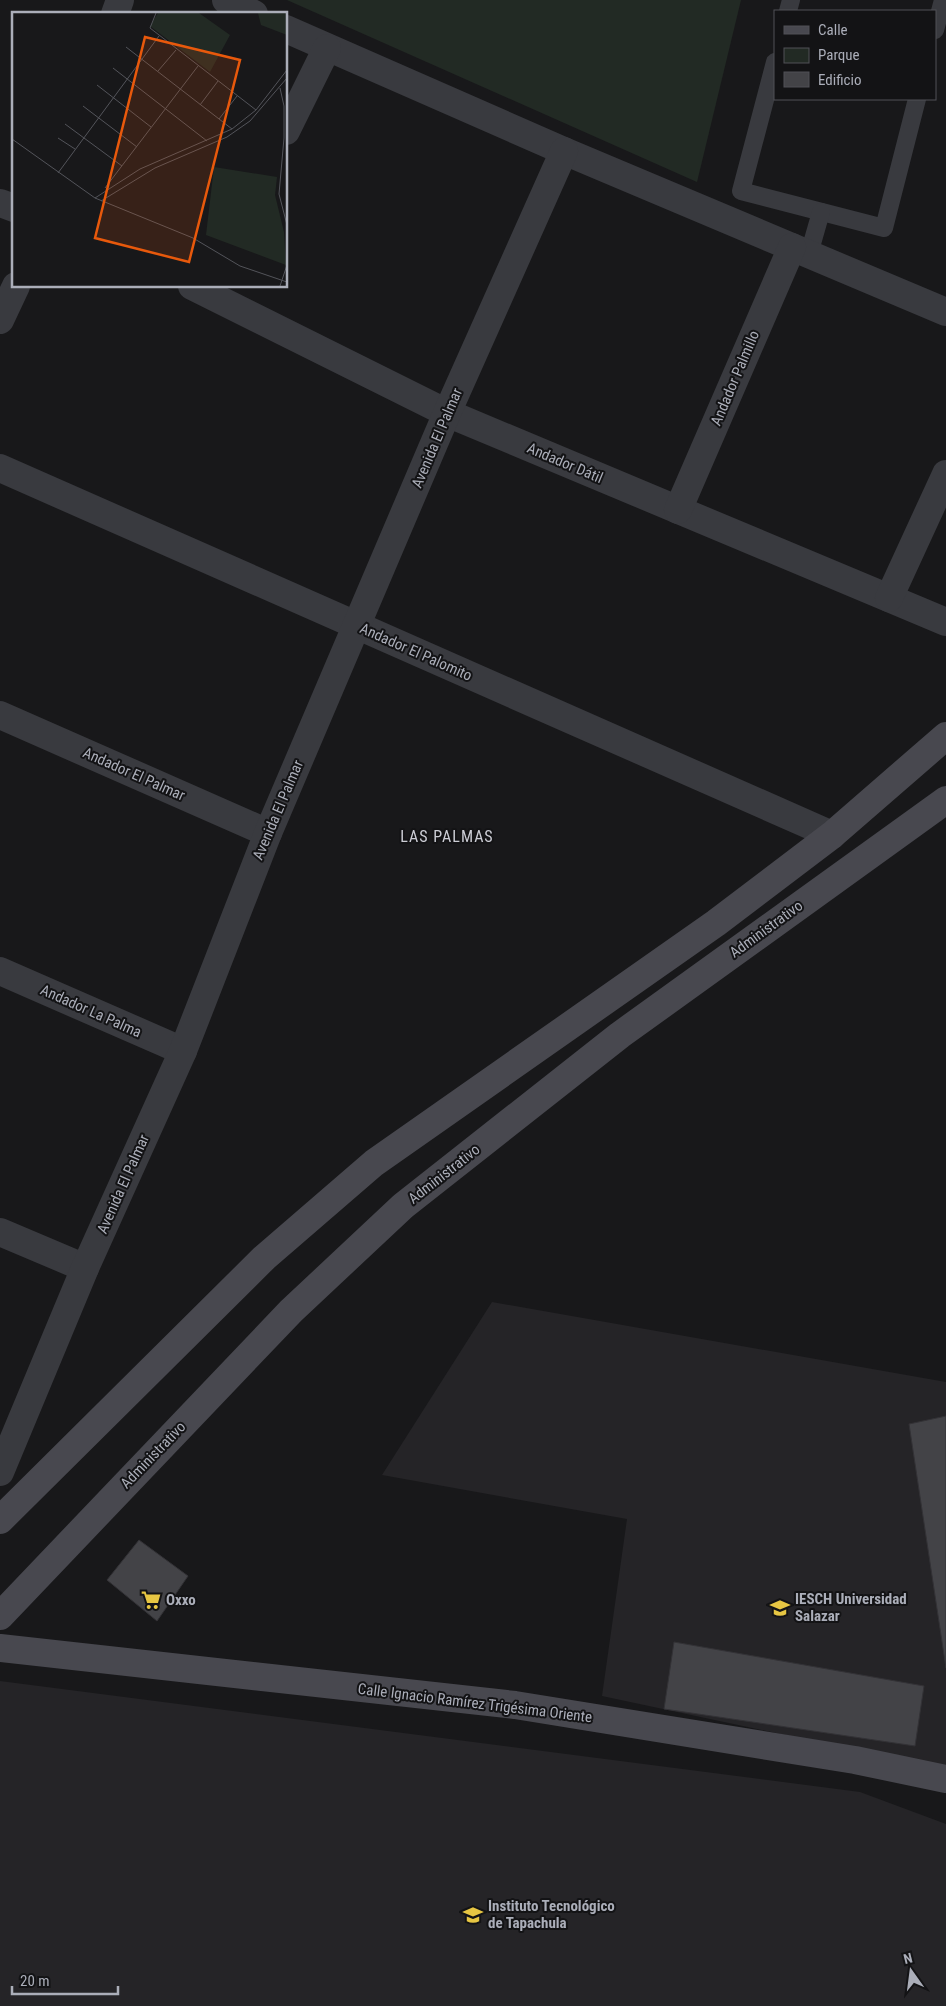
<svg xmlns="http://www.w3.org/2000/svg" width="946" height="2006" font-family="'Roboto Condensed',sans-serif">
  <style>
    .built { fill: #252427 }
    .green { fill: #222a24 }
    .building { fill: #434347; stroke: #333236 }
    .lines { fill: none; stroke-linecap: round; stroke-linejoin: round }
    .lane { stroke: #393a3f; stroke-width: 18 }
    .street { stroke: #393a3f; stroke-width: 28 }
    .secondary { stroke: #48484f; stroke-width: 28 }
    .labels { text-anchor: middle; stroke-width: 4; stroke-linejoin: round; paint-order: stroke }
    .street-label { font-size: 15px; fill: #abaeb9; stroke: #131315 }
    .poi-label { font-size: 15px; font-weight: bold; fill: #abaeb9; stroke: #131315; text-anchor: start }
    .neighbourhood-label { font-size: 16px; letter-spacing: 1px; fill: #cccdd5; stroke: #131315 }
    .inset-road { fill: none; stroke: #53545a; stroke-width: 1 }
    .view { fill: #e8590c; fill-opacity: 0.15; stroke: #e8590c; stroke-width: 2.5 }
    .inset-edge { fill: none; stroke: #abaeb9; stroke-width: 2.5 }
  </style>
  <rect width="100%" height="100%" fill="#18181a"/>
  <!-- built -->
  <g class="built">
    <polygon points="492,1302 946,1382 946,1769 602,1696 627,1519 382,1475"/>
    <polygon points="0,1681 860,1792 946,1824 946,2006 0,2006"/>
  </g>
  <!-- green -->
  <polygon class="green" points="287,0 741,0 697,182"/>
  <!-- building -->
  <g class="building">
    <polygon points="946,1416 946,1668 909,1424"/>
    <polygon points="139,1540 188,1576 157,1621 107,1580"/>
    <polygon points="674,1642 924,1686 915,1746 664,1709"/>
  </g>
  <g class="lines">
    <!-- lane -->
    <g class="lane">
      <polyline points="788,11 791,0"/>
      <polyline points="935,30 943,0"/>
      <polyline points="775,62 741,191 884,228 917,99"/>
      <polyline points="809,254 821,212"/>
    </g>
    <!-- street -->
    <g class="street">
      <polyline points="226,0 254,14"/>
      <polyline points="115,14 120,0"/>
      <polyline points="286,29 564,151 946,312"/>
      <polyline points="286,131 327,48"/>
      <polyline points="0,203 14,208"/>
      <polyline points="192,286 447,413 946,622"/>
      <polyline points="0,320 16,286"/>
      <polyline points="0,468 832,835"/>
      <polyline points="678,510 792,247"/>
      <polyline points="889,598 946,474"/>
      <polyline points="0,715 268,833"/>
      <polyline points="0,971 183,1051"/>
      <polyline points="0,1232 85,1268"/>
      <polyline points="0,1472 85,1268 183,1051 268,833 447,413 564,151"/>
    </g>
    <!-- secondary -->
    <g class="secondary">
      <polyline points="0,1520 264,1258 374,1163 716,923 832,835 946,736"/>
      <polyline points="0,1616 291,1311 403,1206 620,1035 946,800"/>
      <polyline points="0,1648 515,1705 855,1760 946,1779"/>
    </g>
  </g>
  <!-- icons -->
  <defs>
    <symbol id="supermarket-bare" viewBox="-9 -9 18 18"><path d="M-6-5.5h2.5l.6 2H6L4.5 2H-2.5L-4.4-4H-6ZM-1.5 3.2a1.3 1.3 0 1 0 .1 0ZM3 3.2a1.3 1.3 0 1 0 .1 0Z" fill="#e7c643" stroke="#131315" stroke-width="2.5" paint-order="stroke"/></symbol>
    <symbol id="university-bare" viewBox="-9 -9 18 18"><path d="M0-5L7-2L0 1L-7-2ZM-4 1L0 2.5L4 1V4Q0 6-4 4Z" fill="#e7c643" stroke="#131315" stroke-width="2.5" paint-order="stroke"/></symbol>
  </defs>
  <g fill-rule="evenodd">
    <use href="#supermarket-bare" x="137" y="1586" width="28" height="28"/>
    <use href="#university-bare" x="766" y="1594" width="28" height="28"/>
    <use href="#university-bare" x="459" y="1901" width="28" height="28"/>
  </g>
  <g class="labels">
    <!-- street labels -->
    <g class="street-label">
      <text transform="translate(735 378) rotate(-67)" y="5">Andador Palmillo</text>
      <text transform="translate(437 438) rotate(-67)" y="5">Avenida El Palmar</text>
      <text transform="translate(565 463) rotate(23)" y="5">Andador Dátil</text>
      <text transform="translate(416 652) rotate(24)" y="5">Andador El Palomito</text>
      <text transform="translate(134 774) rotate(24)" y="5">Andador El Palmar</text>
      <text transform="translate(278 810) rotate(-67)" y="5">Avenida El Palmar</text>
      <text transform="translate(766 929) rotate(-36)" y="5">Administrativo</text>
      <text transform="translate(91 1011) rotate(24)" y="5">Andador La Palma</text>
      <text transform="translate(444 1174) rotate(-38)" y="5">Administrativo</text>
      <text transform="translate(123 1184) rotate(-66)" y="5">Avenida El Palmar</text>
      <text transform="translate(153 1455) rotate(-46)" y="5">Administrativo</text>
      <text transform="translate(475 1703) rotate(7)" y="5">Calle Ignacio Ramírez Trigésima Oriente</text>
    </g>
    <!-- poi labels -->
    <g class="poi-label">
      <text x="795" y="1604">IESCH Universidad<tspan x="795" dy="17">Salazar</tspan></text>
      <text x="166" y="1605">Oxxo</text>
      <text x="488" y="1911">Instituto Tecnológico<tspan x="488" dy="17">de Tapachula</tspan></text>
    </g>
    <!-- neighbourhood labels -->
    <g class="neighbourhood-label">
      <text x="447" y="842">LAS PALMAS</text>
    </g>
  </g>
  <!-- overview -->
  <g transform="translate(12 12)">
    <rect width="275" height="275" fill="#18181a"/>
    <path d="M146,1H187L218,23L198,60L138,14ZM246,1H275V23L249,13ZM202,155L265,165L263,183L272,220L274,253L194,223Z" fill="#222a24"/>
    <path class="inset-road" d="M144,1L138,16L244,98M114,35L220,117M101,56L195,129M146,59L164,38M85,73L139,115M268,76L272,94V126L267,182L275,213M188,93L206,69M71,94L125,135M207,107L225,84M53,112L110,154M46,126L63,137M0,127L83,186L181,226L228,254L275,270M46,161L147,24M93,176L186,54M83,186L128,157L220,117L244,98L275,58M89,189L143,156L215,125L238,109L275,66M268,274L275,253"/>
    <path class="view" d="M133,25L228,48L177,250L83,226Z"/>
    <rect width="275" height="275" class="inset-edge"/>
  </g>
  <!-- legend -->
  <rect x="774" y="10" width="162" height="90" fill="#131315" stroke="#505157"/>
  <rect x="784" y="26" width="25" height="8" fill="#48484f" stroke="#505157"/>
  <text x="818" y="35" font-size="15" fill="#abaeb9">Calle</text>
  <rect x="784" y="48" width="25" height="15" fill="#222a24" stroke="#505157"/>
  <text x="818" y="60" font-size="15" fill="#abaeb9">Parque</text>
  <rect x="784" y="72" width="25" height="15" fill="#434347" stroke="#505157"/>
  <text x="818" y="85" font-size="15" fill="#abaeb9">Edificio</text>
  <!-- north arrow -->
  <g transform="translate(911 1971) rotate(346)" stroke="#131315" stroke-width="4" paint-order="stroke">
  <path d="M0-4L9 19L0 12L-9 19Z" fill="#abaeb9"/>
  <text y="-8" font-size="14" font-weight="bold" text-anchor="middle" fill="#abaeb9">N</text>
  </g>
  <!-- scale -->
  <path d="M12 1986v8h106v-8" fill="none" stroke="#abaeb9" stroke-width="2.5"/>
  <text x="20" y="1986" font-size="15" fill="#abaeb9" stroke="#131315" stroke-width="4" paint-order="stroke">20 m</text>
</svg>
